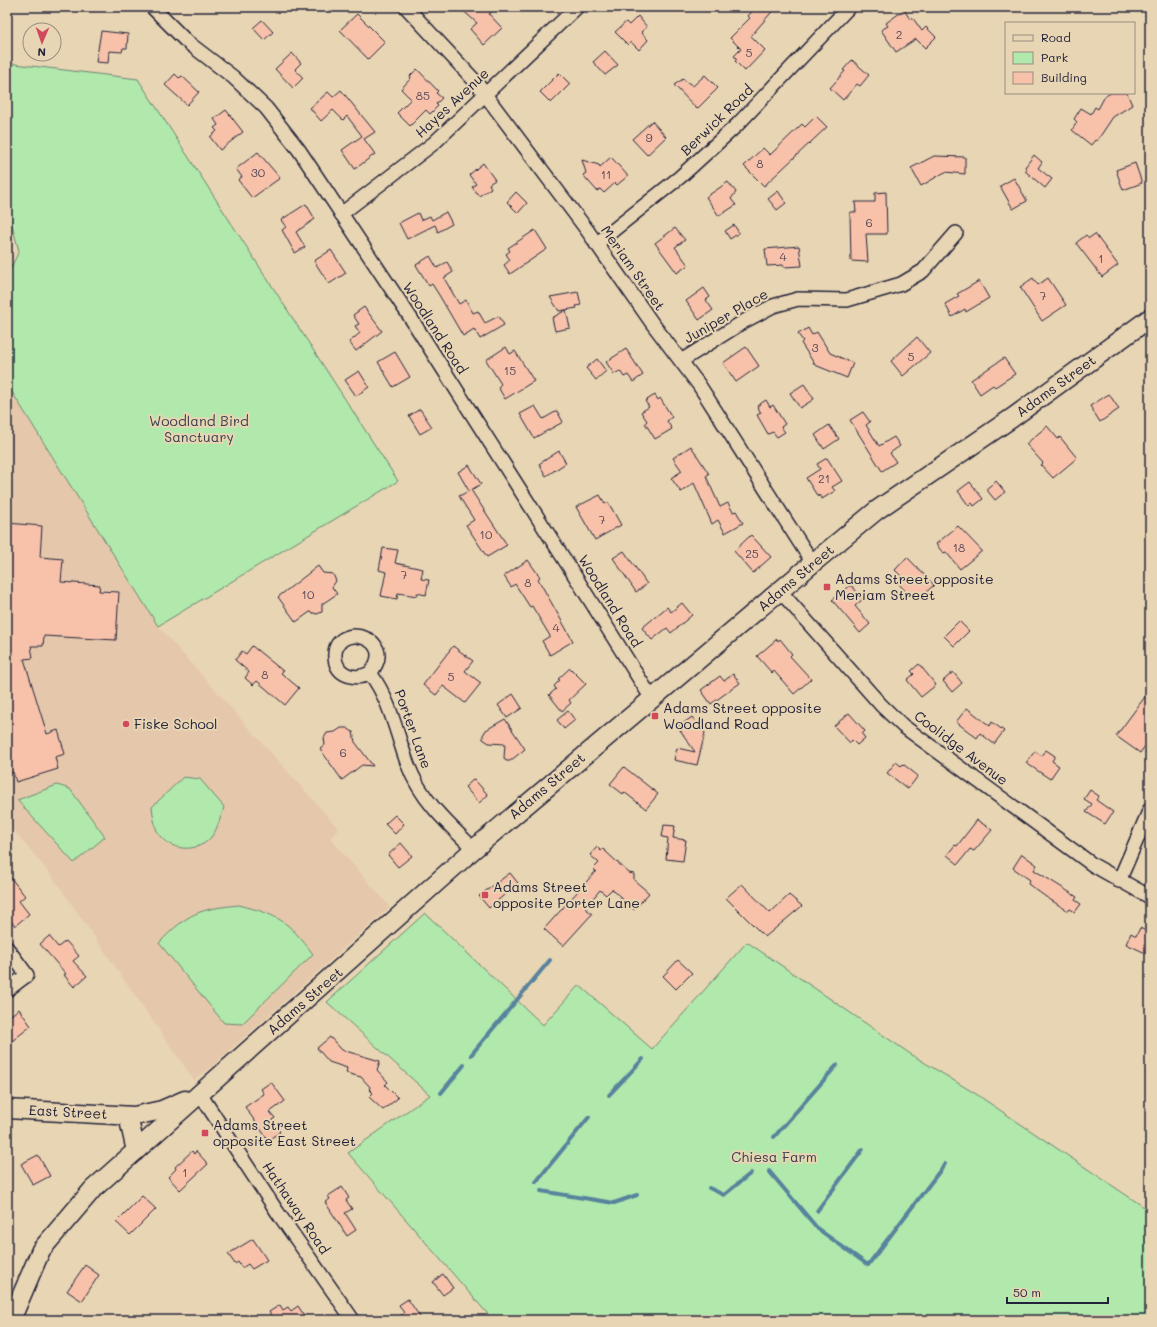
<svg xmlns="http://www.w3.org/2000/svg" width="1157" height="1327" font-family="Mali,sans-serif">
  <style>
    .built { fill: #e5c8ab }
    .green { fill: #b1e8ab; stroke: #6a8573 }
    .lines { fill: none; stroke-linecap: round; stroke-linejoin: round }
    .stream { stroke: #59839d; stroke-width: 4 }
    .building { fill: #f8c2aa; stroke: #22223b }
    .street-casing { stroke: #22223b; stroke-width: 16 }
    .secondary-casing { stroke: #22223b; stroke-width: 21 }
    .street { stroke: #e8d5b3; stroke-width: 13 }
    .secondary { stroke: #e8d5b3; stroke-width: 18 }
    .poi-dot { fill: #d1495b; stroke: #e8d5b3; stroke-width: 1.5 }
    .labels { text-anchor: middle; stroke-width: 4; stroke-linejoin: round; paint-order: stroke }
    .number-label { font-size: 12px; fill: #584a57 }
    .street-label { font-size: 14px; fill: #22223b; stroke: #e8d5b3 }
    .park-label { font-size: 14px; fill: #37404c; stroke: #e8d5b3 }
    .poi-label { font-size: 14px; fill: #22223b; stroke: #e8d5b3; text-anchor: start }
  </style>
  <rect width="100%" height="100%" fill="#e8d5b3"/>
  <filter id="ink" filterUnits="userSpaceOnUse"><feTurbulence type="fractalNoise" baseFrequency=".025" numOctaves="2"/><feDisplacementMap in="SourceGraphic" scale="8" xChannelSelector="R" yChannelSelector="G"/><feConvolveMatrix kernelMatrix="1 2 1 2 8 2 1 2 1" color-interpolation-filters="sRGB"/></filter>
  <g filter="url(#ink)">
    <!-- built -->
    <polygon class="built" points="7,384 158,626 339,829 330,838 390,907 218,1061 194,1080 54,879 7,822"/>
    <!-- green -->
    <g class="green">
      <polygon points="7,63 138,79 398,481 158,626 7,384 7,276 19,251 7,207"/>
      <path d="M183,777L200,779L224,807C221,816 218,828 212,836C199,854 167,852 157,831C154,823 153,815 152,807Z"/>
      <polygon points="57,785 70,789 105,837 74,863 17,800"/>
      <path d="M239,905C279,915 288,921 313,954L242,1024L224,1023L159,943C188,913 198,909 239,905Z"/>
      <polygon points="425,913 543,1025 579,985 652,1049 747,942 912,1055 976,1094 1150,1211 1150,1320 493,1320 348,1153 430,1095 327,1002"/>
    </g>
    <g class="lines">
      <!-- stream -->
      <g class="stream">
        <polyline points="471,1055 550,960"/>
        <polyline points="441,1093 464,1065"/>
        <polyline points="609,1095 643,1059"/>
        <polyline points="774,1137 837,1065"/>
        <polyline points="769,1171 818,1229 868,1265 945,1164"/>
        <polyline points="536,1182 589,1117"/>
        <polyline points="709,1188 724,1195 751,1173"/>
        <polyline points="541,1191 614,1203 637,1195"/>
        <polyline points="817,1211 863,1149"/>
      </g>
    </g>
    <!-- building -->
    <g class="building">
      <polygon points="459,7 496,7 489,14 502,28 484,45 470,29 477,23"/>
      <polygon points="756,7 776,7 751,36 765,50 745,71 735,61 737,59 734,56 741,49 730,38 750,18 748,16"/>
      <polygon points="904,10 910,19 912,17 922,31 926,27 936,37 925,48 916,39 896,52 881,30 888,26 886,23"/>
      <polygon points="357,14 385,42 368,59 340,30"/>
      <polygon points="638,16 647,27 641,32 648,40 639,50 631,42 628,45 615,32 626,22 629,25"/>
      <polygon points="262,20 273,32 264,40 253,28"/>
      <polygon points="101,31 128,34 127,48 123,48 122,52 109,51 108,63 96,62"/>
      <polygon points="605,51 618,65 605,75 593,62"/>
      <polygon points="292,53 301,63 295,69 303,78 293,88 275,69"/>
      <polygon points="852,60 869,75 860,86 857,84 843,100 830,88 845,71 843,70"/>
      <polygon points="417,69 438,91 436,93 442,98 436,104 438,106 430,114 426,110 410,126 397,113 411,99 401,89 411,78 410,76"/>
      <polygon points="559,73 570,84 551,103 540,92"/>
      <polygon points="175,74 179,78 182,76 199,92 187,105 165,85"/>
      <polygon points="705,75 718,88 697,109 674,85 683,79 693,86"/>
      <polygon points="341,90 375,132 364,139 375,154 355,169 342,150 362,136 347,116 343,120 333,110 321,121 310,108 328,92 333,97"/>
      <polygon points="1111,93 1127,93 1132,105 1113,117 1097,141 1095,140 1091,145 1072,130 1077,122 1074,119 1081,108 1091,114 1095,107 1098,109 1105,96"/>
      <polygon points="226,110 243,132 220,150 210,137 217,131 214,128 218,125 214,119"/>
      <polygon points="816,116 827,127 764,186 744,166 763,148 770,155 802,124 805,127"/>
      <polygon points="652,121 666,137 647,155 632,139"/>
      <polygon points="258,152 280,178 252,198 238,180 242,177 236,169"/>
      <polygon points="1034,155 1042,162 1038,168 1052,179 1045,188 1025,171 1027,170 1025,167"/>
      <polygon points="934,156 965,157 965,174 945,172 921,186 911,168"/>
      <polygon points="611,157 628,176 617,185 615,183 604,193 600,189 597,191 583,175 586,173 582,160 599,165 600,167"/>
      <polygon points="483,163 495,180 489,184 491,188 479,196 472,187 476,184 469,175"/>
      <polygon points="1135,163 1142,183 1123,190 1116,170"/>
      <polygon points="1014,178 1027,201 1013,209 1000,186"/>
      <polygon points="728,182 736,192 731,199 736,205 719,216 706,197"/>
      <polygon points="778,191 786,203 777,210 768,199"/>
      <polygon points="516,192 527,203 518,213 507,202"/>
      <polygon points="886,192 887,234 866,234 868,262 851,261 850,212 856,212 855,202 875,202 875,193"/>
      <polygon points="306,204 315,219 296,232 305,247 295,253 282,230 286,227 281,220"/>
      <polygon points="446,212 452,224 438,232 435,225 407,239 399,223 418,213 421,220 430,216 432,220"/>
      <polygon points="734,225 739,233 730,239 725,231"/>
      <polygon points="675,228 685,240 675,247 688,265 677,273 655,243"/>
      <polygon points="535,230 547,249 510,274 504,265 510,260 506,254 510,251 508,248"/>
      <polygon points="1095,234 1118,265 1102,277 1076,243 1086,235 1089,238"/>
      <polygon points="799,246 802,266 784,267 783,265 767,266 765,249"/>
      <polygon points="331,250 346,273 329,284 314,261"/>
      <polygon points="430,256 437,268 447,262 453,272 444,278 459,304 466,300 473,313 478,311 485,323 499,316 504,325 480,339 474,329 463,336 439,295 432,284 429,286 416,265"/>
      <polygon points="1033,278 1038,285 1048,278 1066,305 1042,321 1020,287"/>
      <polygon points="979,281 989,298 966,312 965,309 952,317 945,304 959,296 957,294"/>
      <polygon points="704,288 710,297 706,300 713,310 699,320 686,301"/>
      <polygon points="578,292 581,305 576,306 577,308 559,311 550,297"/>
      <polygon points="364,307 382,331 356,351 349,342 360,333 355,326 359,324 353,315"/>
      <polygon points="566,310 570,328 555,331 552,318"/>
      <polygon points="808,328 812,335 817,332 830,353 853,363 847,378 815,365 801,343 803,341 798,334"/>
      <polygon points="917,337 930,353 903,376 891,361"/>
      <polygon points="506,347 510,354 515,351 534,381 505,399 498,387 501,384 486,360"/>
      <polygon points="746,347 759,366 736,382 723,363"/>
      <polygon points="626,349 643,375 633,382 628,375 624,377 620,371 614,374 606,362"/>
      <polygon points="395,352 410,377 393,387 378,362"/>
      <polygon points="1004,358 1015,374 995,387 993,385 980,394 971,380"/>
      <polygon points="597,359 606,371 596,380 586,368"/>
      <polygon points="359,371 369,387 356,396 345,380"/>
      <polygon points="804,384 814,399 800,408 790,393"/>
      <polygon points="1109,394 1119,409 1100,422 1090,406"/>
      <polygon points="655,395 658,400 660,398 672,417 667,421 672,429 655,439 645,423 647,421 641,412 649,407 645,401"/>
      <polygon points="766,400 770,407 773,405 785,424 781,427 785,432 777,437 773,432 768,434 757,415 761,413 757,406"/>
      <polygon points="535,406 543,419 557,411 563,422 534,438 520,414"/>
      <polygon points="420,409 432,427 420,434 409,416"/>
      <polygon points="863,412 870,422 866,425 879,446 894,437 900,446 890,453 896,462 882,471 850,420"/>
      <polygon points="829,425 839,439 824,449 815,435"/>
      <polygon points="1047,426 1058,439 1060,437 1077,458 1053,478 1041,465 1043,463 1026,444"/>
      <polygon points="691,446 709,474 706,476 720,507 728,503 733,512 736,511 743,523 725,533 718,520 712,524 694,483 681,492 671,478 682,471 673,458"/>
      <polygon points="559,451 566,463 546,476 539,464"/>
      <polygon points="827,458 842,481 832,487 835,491 822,499 819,495 818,497 806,478 820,469 817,464"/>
      <polygon points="469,465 481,484 471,490 507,545 487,557 466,525 474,520 459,496 469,491 458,472"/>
      <polygon points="996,481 1005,492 995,500 986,489"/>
      <polygon points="970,482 983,499 974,506 972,503 969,506 958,491"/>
      <polygon points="600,495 605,504 608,502 621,525 595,540 576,507"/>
      <polygon points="7,523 42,526 40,557 63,559 61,582 100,585 99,591 119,592 116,640 44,636 43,646 31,646 33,658 24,659 47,734 58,730 65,754 55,757 58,769 16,782 13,772 7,773"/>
      <polygon points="958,526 982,551 960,569 946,552 943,553 936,544"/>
      <polygon points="751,535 771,557 753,573 734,551"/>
      <polygon points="383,548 398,550 395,563 423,569 421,579 429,580 426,595 417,593 417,596 398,593 397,599 381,596 386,572 379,570"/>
      <polygon points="624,551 647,584 636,592 613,558"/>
      <polygon points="907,557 934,585 920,598 914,592 910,596 898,583 903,578 895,570"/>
      <polygon points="528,560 540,577 538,579 573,641 550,655 542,641 550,636 532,606 530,607 515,584 511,587 504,576"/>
      <polygon points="318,566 323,573 333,574 336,581 332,587 337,594 322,604 322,612 317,614 310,612 296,622 278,597"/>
      <polygon points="851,585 863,599 855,606 870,624 860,633 832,600"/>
      <polygon points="682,603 692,615 671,633 667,628 652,640 642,628 667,607 671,612"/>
      <polygon points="959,621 969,631 954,646 944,636"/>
      <polygon points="777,639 778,641 780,639 792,654 790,656 811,679 794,694 774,671 772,673 757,656"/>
      <polygon points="252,646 283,671 281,673 299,688 285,705 257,681 253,685 245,678 249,672 235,660 242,651 246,654"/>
      <polygon points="453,646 473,661 465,671 481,683 465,703 443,686 436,695 423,685"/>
      <polygon points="919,664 936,685 921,697 907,680 914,674 911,671"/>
      <polygon points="570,668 586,684 569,700 571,703 562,711 549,695 556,689 554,686 560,680 558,679"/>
      <polygon points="953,672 962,683 952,692 943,681"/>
      <polygon points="733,674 740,683 711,704 701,690 720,676 724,681"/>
      <polygon points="1150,690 1150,739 1140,753 1116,736"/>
      <polygon points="513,694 522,708 507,718 498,705"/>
      <polygon points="967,708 990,726 992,722 1004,731 994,744 980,733 977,738 956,722"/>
      <polygon points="568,711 575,720 564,729 557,720"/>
      <polygon points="849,713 865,731 862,734 865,738 857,745 852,740 850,743 834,726"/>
      <polygon points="692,717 705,733 697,765 674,760 677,748 695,752 678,727"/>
      <polygon points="505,719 525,749 510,761 506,761 504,758 505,744 489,743 483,739 483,735 486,730"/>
      <polygon points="341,728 347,728 353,732 355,742 373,766 362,765 342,780 320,749 325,745 324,738 327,733 335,732"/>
      <polygon points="1046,750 1055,756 1052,761 1059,766 1050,779 1026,763 1035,751 1042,756"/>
      <polygon points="896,762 901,766 903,764 918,776 908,789 887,773"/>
      <polygon points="624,767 658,794 646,809 624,792 623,794 610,784"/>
      <polygon points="474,779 488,795 479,803 465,787"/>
      <polygon points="1090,790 1099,796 1096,800 1113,812 1105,824 1086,812 1092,804 1084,799"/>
      <polygon points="395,815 404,824 395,834 385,824"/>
      <polygon points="977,820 992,830 974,851 970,849 958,864 947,855 955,845 957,846"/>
      <polygon points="664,825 675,826 673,838 686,840 683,861 666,859 668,838 662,837"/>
      <polygon points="401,843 412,856 398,867 388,855"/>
      <polygon points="597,847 601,851 603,849 629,873 634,874 634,880 649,893 634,910 612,889 606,895 600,890 585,908 592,914 563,946 544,929 596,871 593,869 599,863 590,855"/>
      <polygon points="1022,854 1037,865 1034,870 1077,897 1075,900 1081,904 1075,912 1070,909 1068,911 1046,897 1028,884 1030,880 1013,868"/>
      <polygon points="7,873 25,896 19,901 29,914 15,926 7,916"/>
      <polygon points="510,873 518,883 489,908 479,896"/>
      <polygon points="742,884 770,913 789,895 802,906 765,937 726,898"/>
      <polygon points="1140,928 1150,933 1150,955 1126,944 1131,933 1136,936"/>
      <polygon points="49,936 58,947 66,941 79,956 73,961 87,976 74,987 64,975 66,974 40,944"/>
      <polygon points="678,960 692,973 676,989 663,976"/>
      <polygon points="19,1009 31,1026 7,1045 7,1018"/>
      <polygon points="330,1037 342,1050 380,1061 377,1070 388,1082 385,1085 398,1098 383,1110 369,1097 373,1093 369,1089 370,1087 361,1077 346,1073 347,1068 329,1062 317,1048"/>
      <polygon points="271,1082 285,1101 270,1112 275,1118 272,1120 280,1132 268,1140 245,1107 264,1094 261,1089"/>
      <polygon points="192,1151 194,1154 196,1151 208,1164 180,1190 168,1177 176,1169 175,1167"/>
      <polygon points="38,1155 50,1176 33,1185 21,1164"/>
      <polygon points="342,1187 349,1198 346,1200 352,1209 345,1213 356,1230 347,1236 325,1202 330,1199 328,1196"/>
      <polygon points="142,1196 156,1209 130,1235 116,1222"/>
      <polygon points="253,1239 267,1260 252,1269 248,1264 242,1268 238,1262 235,1264 228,1254"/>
      <polygon points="85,1265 99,1275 82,1301 67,1291"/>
      <polygon points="443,1274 453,1288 443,1295 433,1282"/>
      <polygon points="408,1299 422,1320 394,1320 404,1313 399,1305"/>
      <polygon points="280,1305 283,1310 288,1307 291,1311 298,1306 307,1320 267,1320 272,1317 269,1312"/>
    </g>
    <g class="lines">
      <defs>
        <g id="street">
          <polyline points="152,7 186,41 233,77 266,108 299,150 412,320 573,573 652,699"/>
          <polyline points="406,7 475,81 587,230 652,323 699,385 807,554 814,562"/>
          <polyline points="341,214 434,143 577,7"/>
          <polyline points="596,244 680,177 737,125 849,7"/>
          <polyline points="681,361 743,322 773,306 798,299 847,300 901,284 923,271 956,233"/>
          <polyline points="780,591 881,705 903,726 1093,865 1150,897"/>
          <path d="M370,673C356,681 337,676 335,658C332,619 401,637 370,673C391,701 396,733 408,765C421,800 448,824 474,849"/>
          <polyline points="1119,881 1150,809"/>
          <polyline points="7,948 27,975 7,990"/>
          <polyline points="200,1094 278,1213 353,1320"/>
        </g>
        <g id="secondary">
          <polyline points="7,1109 134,1116 162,1110 185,1100"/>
          <polyline points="128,1116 136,1151"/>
          <polyline points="11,1320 41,1250 93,1189 474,849 814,562 877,510 1012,418 1150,318"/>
        </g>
      </defs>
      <!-- street casing -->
      <use href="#street" class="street-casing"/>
      <!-- secondary casing -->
      <use href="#secondary" class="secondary-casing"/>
      <!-- street -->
      <use href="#street" class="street"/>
      <!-- secondary -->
      <use href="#secondary" class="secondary"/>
    </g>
  </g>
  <!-- markers -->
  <g class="poi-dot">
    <rect x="823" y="583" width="8" height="8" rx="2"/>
    <rect x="651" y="712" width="8" height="8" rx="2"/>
    <circle cx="126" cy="724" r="4"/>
    <rect x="481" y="891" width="8" height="8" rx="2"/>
    <rect x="201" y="1129" width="8" height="8" rx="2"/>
  </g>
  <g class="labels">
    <!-- number labels -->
    <g class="number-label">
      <text x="899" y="39">2</text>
      <text x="749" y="57">5</text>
      <text x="423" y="100">85</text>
      <text x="649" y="142">9</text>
      <text x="760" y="168">8</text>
      <text x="258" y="177">30</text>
      <text x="606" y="179">11</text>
      <text x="869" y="227">6</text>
      <text x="783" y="261">4</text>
      <text x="1101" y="263">1</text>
      <text x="1043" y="300">7</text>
      <text x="815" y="352">3</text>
      <text x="911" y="361">5</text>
      <text x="510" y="375">15</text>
      <text x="824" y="483">21</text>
      <text x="602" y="524">7</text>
      <text x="486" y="539">10</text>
      <text x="959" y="552">18</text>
      <text x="752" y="558">25</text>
      <text x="404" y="579">7</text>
      <text x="528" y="587">8</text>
      <text x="308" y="599">10</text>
      <text x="556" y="632">4</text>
      <text x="265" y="679">8</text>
      <text x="451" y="681">5</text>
      <text x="343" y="757">6</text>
      <text x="185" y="1177">1</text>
    </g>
    <!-- street labels -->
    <g class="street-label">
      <text transform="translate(452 103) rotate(-43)" y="5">Hayes Avenue</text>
      <text transform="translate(717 120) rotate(-44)" y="5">Berwick Road</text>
      <text transform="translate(633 268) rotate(55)" y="5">Meriam Street</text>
      <text transform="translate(726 316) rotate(-30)" y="5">Juniper Place</text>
      <text transform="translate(435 328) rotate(57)" y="5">Woodland Road</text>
      <text transform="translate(1056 386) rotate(-36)" y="5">Adams Street</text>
      <text transform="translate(796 578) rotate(-40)" y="5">Adams Street</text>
      <text transform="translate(610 601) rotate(58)" y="5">Woodland Road</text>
      <text transform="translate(413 729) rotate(70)" y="5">Porter Lane</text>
      <text transform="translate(961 748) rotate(37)" y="5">Coolidge Avenue</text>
      <text transform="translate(547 786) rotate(-40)" y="5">Adams Street</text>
      <text transform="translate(305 1001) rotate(-41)" y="5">Adams Street</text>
      <text transform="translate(68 1112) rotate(3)" y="5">East Street</text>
      <text transform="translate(296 1208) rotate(56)" y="5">Hathaway Road</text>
    </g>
    <!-- park labels -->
    <g class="park-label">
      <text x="199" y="426">Woodland Bird<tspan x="199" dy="16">Sanctuary</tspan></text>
      <text x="774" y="1162">Chiesa Farm</text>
    </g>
    <!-- poi labels -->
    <g class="poi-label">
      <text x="835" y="584">Adams Street opposite<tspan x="835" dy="16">Meriam Street</tspan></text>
      <text x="663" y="713">Adams Street opposite<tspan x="663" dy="16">Woodland Road</tspan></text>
      <text x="134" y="729">Fiske School</text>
      <text x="493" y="892">Adams Street<tspan x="493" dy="16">opposite Porter Lane</tspan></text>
      <text x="213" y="1130">Adams Street<tspan x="213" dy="16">opposite East Street</tspan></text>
    </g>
  </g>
  <!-- margin -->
  <rect width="1157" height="1327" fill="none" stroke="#e8d5b3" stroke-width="24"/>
  <rect x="12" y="12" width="1133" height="1303" fill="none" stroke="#22223b" stroke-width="1.5" filter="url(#ink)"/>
  <!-- legend -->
  <rect x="1005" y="22" width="130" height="72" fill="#e8d5b3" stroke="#998d83"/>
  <rect x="1013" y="35" width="20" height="6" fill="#e8d5b3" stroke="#998d83"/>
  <text x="1041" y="42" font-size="12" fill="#22223b">Road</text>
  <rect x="1013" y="52" width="20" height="12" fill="#b1e8ab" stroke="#998d83"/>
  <text x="1041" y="62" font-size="12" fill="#22223b">Park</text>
  <rect x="1013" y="72" width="20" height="12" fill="#f8c2aa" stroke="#998d83"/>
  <text x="1041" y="82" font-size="12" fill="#22223b">Building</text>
  <!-- north arrow -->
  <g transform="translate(42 42) rotate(182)"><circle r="19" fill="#e8d5b3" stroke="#998d83"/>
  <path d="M0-3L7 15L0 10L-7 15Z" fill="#d1495b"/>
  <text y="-6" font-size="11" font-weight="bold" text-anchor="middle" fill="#22223b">N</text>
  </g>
  <!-- scale -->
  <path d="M1007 1297v6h101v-6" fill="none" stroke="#22223b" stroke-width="2"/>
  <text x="1013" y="1297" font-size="12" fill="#22223b" stroke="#e8d5b3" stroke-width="3" paint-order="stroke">50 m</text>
</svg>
